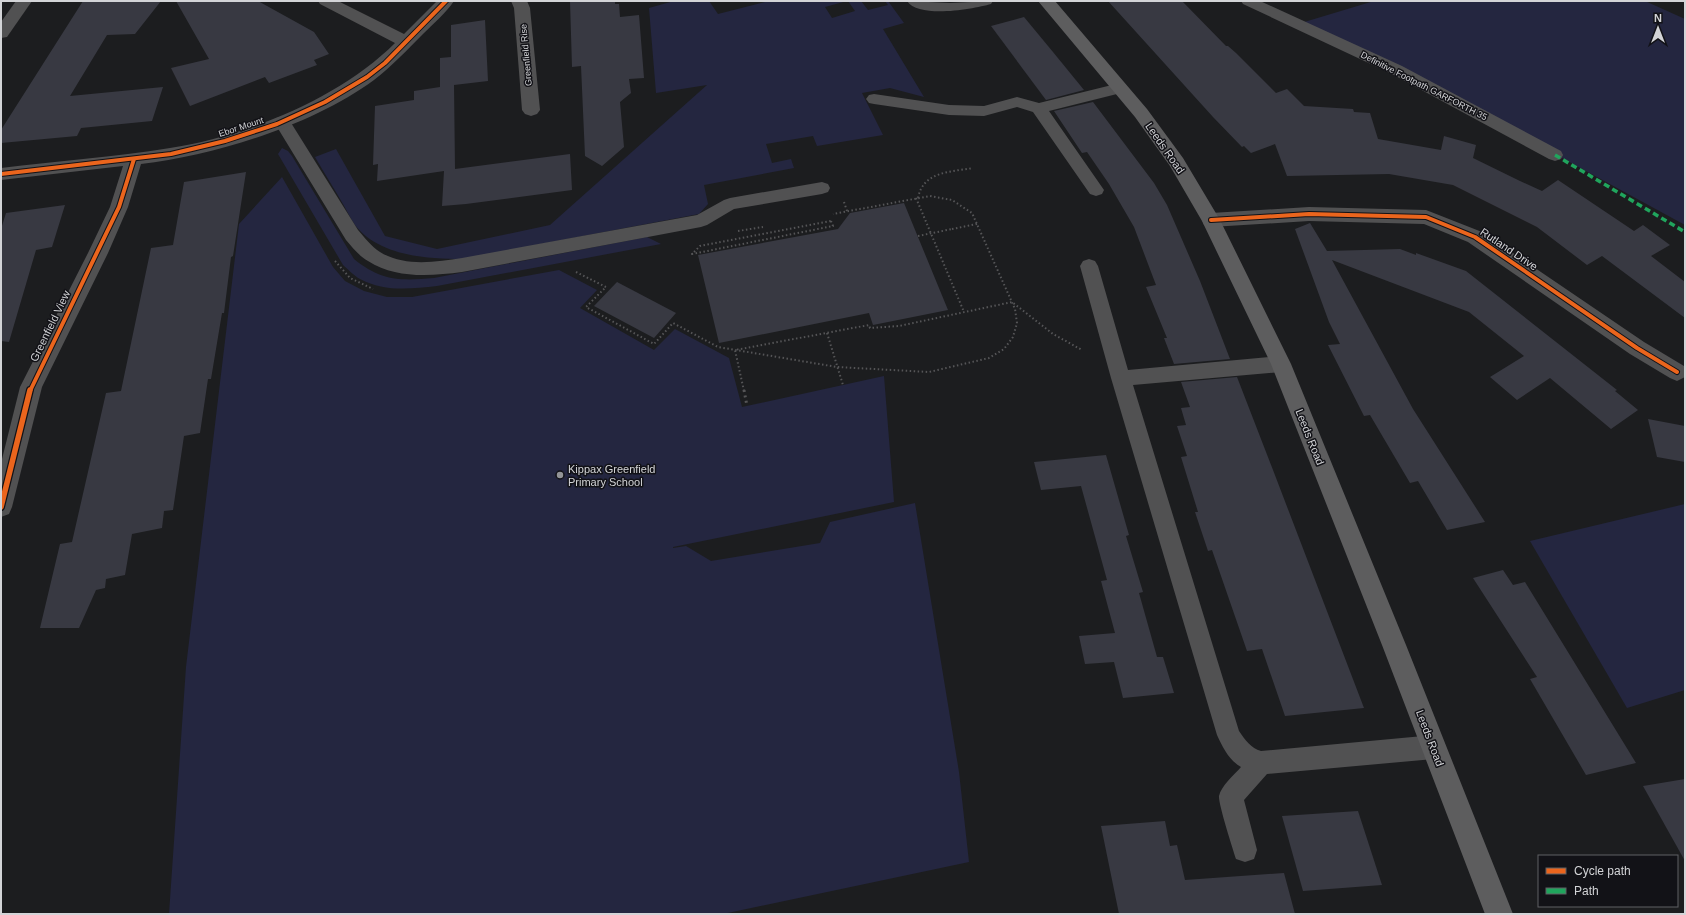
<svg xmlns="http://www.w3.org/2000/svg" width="1686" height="915" font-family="Helvetica,sans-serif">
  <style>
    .green { fill: #242640 }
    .building { fill: #383942 }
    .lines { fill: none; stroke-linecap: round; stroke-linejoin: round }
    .path-far1 { stroke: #555557; stroke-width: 2; stroke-dasharray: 1.5 2.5; stroke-linecap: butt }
    .path { stroke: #555557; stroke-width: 3; stroke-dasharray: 2 3.5; stroke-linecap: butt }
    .lane { fill: #515152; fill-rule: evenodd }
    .street { fill: #515152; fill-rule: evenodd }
    .secondary { fill: #5d5d5e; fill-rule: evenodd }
    .path-bridge { stroke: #555557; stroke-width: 2; stroke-dasharray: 1.5 2.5; stroke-linecap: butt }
    .quiet { stroke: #20a55d; stroke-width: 3.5; stroke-dasharray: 6 3.5; stroke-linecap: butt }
    .cycleway-far1-casing { stroke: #121217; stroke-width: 6 }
    .cycleway-casing { stroke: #121217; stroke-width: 8 }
    .cycleway-far1 { stroke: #eb651d; stroke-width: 4 }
    .cycleway { stroke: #eb651d; stroke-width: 5.5 }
    .poi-dot { fill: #939497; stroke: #121217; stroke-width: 1.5 }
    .labels { text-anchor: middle; stroke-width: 3; stroke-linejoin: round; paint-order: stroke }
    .far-street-label { font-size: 9px; fill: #d3d4d7; stroke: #121217 }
    .street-label { font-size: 11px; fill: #d3d4d7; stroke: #121217 }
    .poi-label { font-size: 11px; fill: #d3d4d7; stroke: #121217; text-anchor: start }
  </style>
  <rect width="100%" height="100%" fill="#1c1d1f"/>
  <!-- green -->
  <g class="green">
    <path d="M674,1H709L718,14L769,1H847L825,7L832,18L855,11L848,1H861L868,10L888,5L885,1H888L904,23L883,29L924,97L890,88L862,93L883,135L817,146L813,136L766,144L772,163L791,159L794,168L704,185L708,204L699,214L462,259C427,259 379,256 355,225C351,219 347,211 343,204C334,188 324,173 315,157L336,149L385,236L437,249L550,225L707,85L656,93L649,8Z"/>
    <polygon points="1374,1 1645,1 1685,19 1685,225 1384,61 1301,23"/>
    <path d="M282,148L288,151L292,156L354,259C381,281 400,281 434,278L647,237L661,244L437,286C410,289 384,292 360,279C354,276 348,269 343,265L278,154Z"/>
    <polygon points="282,177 333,267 345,281 364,291 387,297 412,297 559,270 597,290 580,308 654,350 675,329 729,358 742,407 884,376 894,502 673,547 673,548 686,546 711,561 820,543 830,522 915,503 959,772 969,862 723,914 169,914 186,667 239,224"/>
    <polygon points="1685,504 1685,690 1627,708 1530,541"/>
  </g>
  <!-- building -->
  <g class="building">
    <polygon points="83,1 161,1 135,34 107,35 70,96 163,87 152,121 81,128 77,136 1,143 1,130"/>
    <polygon points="176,1 258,1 314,32 329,54 314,60 317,65 269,83 265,77 190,106 171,68 209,59"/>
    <polygon points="570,1 615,1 615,4 619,4 620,17 639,15 644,78 629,79 631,93 620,102 624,147 602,166 585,156 581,66 572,67"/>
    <polygon points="1108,1 1182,1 1226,46 1228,46 1236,53 1276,93 1287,89 1304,106 1353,109 1354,112 1370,113 1378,139 1441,150 1444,136 1476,145 1473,158 1520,181 1542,191 1558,180 1634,231 1643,225 1670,245 1651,256 1685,282 1685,318 1602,256 1587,265 1537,227 1453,185 1389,174 1287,176 1275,144 1251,153 1244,146 1242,147 1213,117"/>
    <polygon points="1024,17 1053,52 1084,90 1046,100 991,26"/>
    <polygon points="485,20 488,81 454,85 455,169 570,154 572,190 466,204 442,206 444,171 377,181 378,164 373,165 375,106 414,100 414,91 440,87 440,58 451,57 451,25"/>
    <polygon points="1093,102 1154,183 1167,205 1200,281 1230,359 1174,364 1164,338 1167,338 1146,287 1156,285 1134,227 1109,184 1087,152 1082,153 1054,111"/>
    <polygon points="246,172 233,256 231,257 224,313 222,313 211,379 208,379 200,433 184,436 173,510 164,511 162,528 132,534 125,575 106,579 105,588 96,590 79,628 40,628 60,544 72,542 106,393 121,391 151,248 173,245 184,182"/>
    <polygon points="904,203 948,310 873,325 869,313 719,343 698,255 838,229 850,213"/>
    <polygon points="65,205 52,247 36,250 9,342 1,341 1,229 6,213"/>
    <polygon points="1310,223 1327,251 1400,249 1416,255 1416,253 1466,271 1617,390 1615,391 1638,410 1611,429 1550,378 1517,400 1490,377 1524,356 1469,312 1332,260 1413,409 1485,522 1447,530 1418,481 1410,483 1370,415 1364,416 1328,345 1340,344 1329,322 1295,229"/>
    <polygon points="617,282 676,313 654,338 594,306"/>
    <polygon points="1237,377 1273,470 1364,708 1285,716 1262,649 1247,651 1212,550 1208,551 1195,512 1198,512 1181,457 1187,456 1177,426 1186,425 1181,408 1190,407 1181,382"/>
    <polygon points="1648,419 1685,426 1685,462 1657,457"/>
    <polygon points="1106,455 1129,535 1126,536 1143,592 1139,593 1157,657 1163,657 1174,693 1123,698 1114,662 1085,664 1079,636 1115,633 1101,581 1107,580 1081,486 1041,490 1034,462"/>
    <polygon points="1503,570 1513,585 1525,582 1636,763 1586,775 1530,679 1537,677 1473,578"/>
    <polygon points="1685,779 1685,861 1643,786"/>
    <polygon points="1358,811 1382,885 1303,891 1282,816"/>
    <polygon points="1165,821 1170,846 1177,845 1185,880 1284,873 1295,914 1119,914 1101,826"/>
  </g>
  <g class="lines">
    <!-- path-far1 -->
    <g class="path-far1">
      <polyline points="916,198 964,312"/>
      <path d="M918,198C923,171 951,172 973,168"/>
      <polyline points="844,202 847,211"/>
      <polygon points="831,221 833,226 692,254 700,246"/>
      <polyline points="952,229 977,224"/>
      <polyline points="738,231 763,227"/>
      <polyline points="335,261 350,278 373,289"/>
      <polyline points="576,272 606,287 586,307 654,344 673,323 718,347 837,367 929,372 989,358 1004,349 1013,337 1017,323 1015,309 972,213 952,200 930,196 833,214"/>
      <polyline points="827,333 843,385"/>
      <polyline points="744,391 735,350 869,325 870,328 899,326 1012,302 1053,334 1082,350"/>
    </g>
    <!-- path -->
    <polyline class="path" points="744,390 747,406"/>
    <!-- lane -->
    <g class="lane">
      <path d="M907,1L950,3L993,1L991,4C973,9 919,19 907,1Z"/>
      <polygon points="1241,1 1260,1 1402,66 1561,151 1563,155 1561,159 1555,161 1549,159 1392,74 1243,4"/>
      <polygon points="1120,83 1125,84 1128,88 1125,92 1049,111 1104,190 1102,194 1096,196 1090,194 1033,112 1017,107 984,116 949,115 874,104 869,103 866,99 869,95 874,94 949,105 984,106 1017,97 1039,103"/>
      <path d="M282,117L288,118L358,230C365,238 371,246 380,252C404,267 436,262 462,258L697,215L724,200L730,198L822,182L828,184L830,188L828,192L822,194L734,209L707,225L701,227L462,272C431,276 396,279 368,261C359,256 353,248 346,240L274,122L276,118Z"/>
      <path d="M1089,259L1095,261L1098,266L1128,370L1281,356L1288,359L1290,364L1288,369L1281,372L1133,385L1239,731C1245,740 1251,748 1261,751L1434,735L1442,739L1446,747L1442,755L1434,759L1267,774L1244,800L1257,850L1254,859L1245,862L1236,859C1233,850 1218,803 1219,796C1221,786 1234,775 1241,767C1229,760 1223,748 1217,735L1111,378L1080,266L1083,261Z"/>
    </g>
    <!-- street -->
    <g class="street">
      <polygon points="16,1 32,1 7,37 1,38 1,22"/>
      <path d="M318,1H338L404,34L437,1H454C446,13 433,24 423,34C407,50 392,66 374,80C313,125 216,155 141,164L128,207L108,253L42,387L12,507L9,514L1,517V463L20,387L88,253L110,207L123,166L1,180V168C57,161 114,157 170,148C247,136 340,98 395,43L320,4Z"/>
      <polygon points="511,1 527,1 530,8 540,110 537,114 531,116 525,114 522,110 514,8"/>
      <polygon points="1309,207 1426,210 1482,232 1644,342 1684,366 1685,377 1677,381 1670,378 1630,354 1468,242 1424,224 1309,221 1211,227 1204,225 1202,220 1204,215 1211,213"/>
    </g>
    <!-- secondary -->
    <polygon class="secondary" points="1038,1 1055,1 1147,109 1183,158 1220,220 1291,364 1406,645 1513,914 1485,914 1382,645 1271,364 1202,221 1170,166 1135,117"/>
    <!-- path-bridge -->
    <polyline class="path-bridge" points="918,236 952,229"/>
    <!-- quiet -->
    <polyline class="quiet" points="1555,155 1685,232"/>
    <defs>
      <g id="cycleway-far1">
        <polyline points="1,174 171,154 225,141 277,124 325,102 367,77 385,63 446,1"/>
        <polyline points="1211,220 1309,214 1426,217 1475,237 1637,348 1677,372"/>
        <polyline points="30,391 119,207 134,159"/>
      </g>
      <polyline id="cycleway" points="1,507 30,390"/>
    </defs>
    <!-- cycleway-far1 casing -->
    <use href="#cycleway-far1" class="cycleway-far1-casing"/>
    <!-- cycleway casing -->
    <use href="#cycleway" class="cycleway-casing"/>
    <!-- cycleway-far1 -->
    <use href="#cycleway-far1" class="cycleway-far1"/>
    <!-- cycleway -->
    <use href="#cycleway" class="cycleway"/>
  </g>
  <!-- markers -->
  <circle class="poi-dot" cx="560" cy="475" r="4"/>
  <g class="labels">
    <!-- far-street labels -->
    <g class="far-street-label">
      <text transform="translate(526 55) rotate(-95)" y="3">Greenfield Rise</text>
      <text transform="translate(1424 86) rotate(27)" y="3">Definitive Footpath GARFORTH 35</text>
      <text transform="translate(241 127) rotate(-18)" y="3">Ebor Mount</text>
    </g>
    <!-- street labels -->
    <g class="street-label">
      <text transform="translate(1165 148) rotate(55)" y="4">Leeds Road</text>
      <text transform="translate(1509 249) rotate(34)" y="4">Rutland Drive</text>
      <text transform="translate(50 326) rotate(-64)" y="4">Greenfield View</text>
      <text transform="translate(1310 437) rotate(68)" y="4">Leeds Road</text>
      <text transform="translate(1430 738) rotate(69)" y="4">Leeds Road</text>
    </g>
    <!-- poi labels -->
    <g class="poi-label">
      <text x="568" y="473">Kippax Greenfield<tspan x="568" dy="13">Primary School</tspan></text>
    </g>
  </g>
  <!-- border -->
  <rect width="1686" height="915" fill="none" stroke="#d3d4d7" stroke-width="4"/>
  <!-- legend -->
  <rect x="1538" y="855" width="140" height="52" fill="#121217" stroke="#5f6064"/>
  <rect x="1546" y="868" width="20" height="6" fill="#eb651d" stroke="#5f6064"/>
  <text x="1574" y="875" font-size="12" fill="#d3d4d7">Cycle path</text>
  <rect x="1546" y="888" width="20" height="6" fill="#20a55d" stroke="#5f6064"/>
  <text x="1574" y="895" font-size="12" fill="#d3d4d7">Path</text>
  <!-- north arrow -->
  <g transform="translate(1658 28)" stroke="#121217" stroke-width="3" paint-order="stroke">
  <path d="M0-3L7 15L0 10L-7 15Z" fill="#d3d4d7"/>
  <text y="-6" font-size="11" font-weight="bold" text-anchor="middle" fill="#d3d4d7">N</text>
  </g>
</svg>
